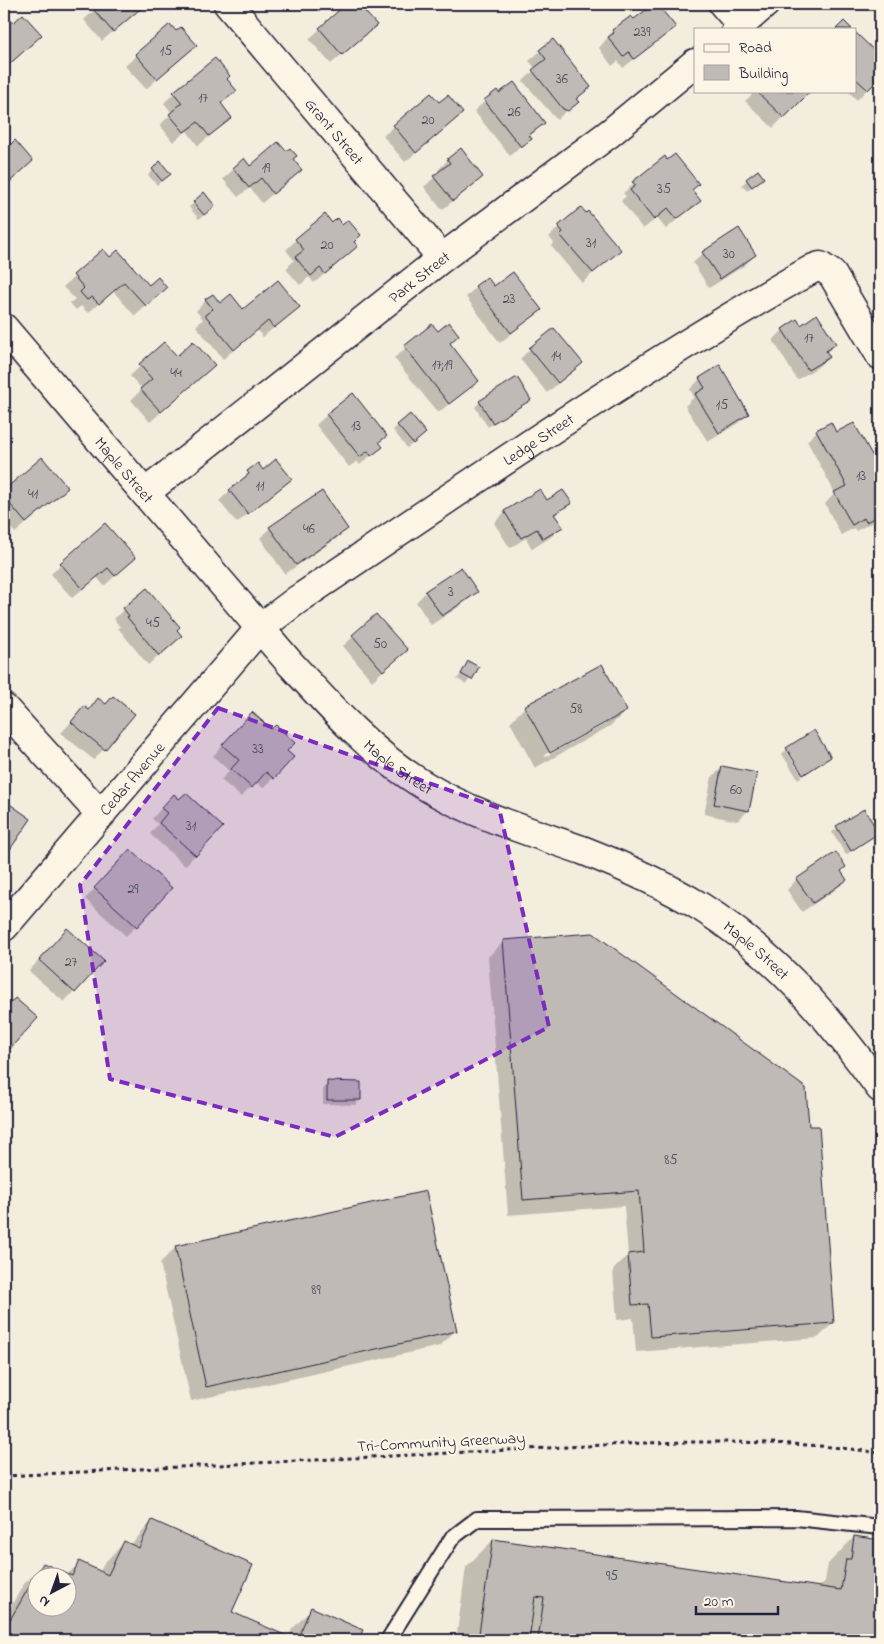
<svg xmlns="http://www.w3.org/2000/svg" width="884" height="1644" font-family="'Indie Flower',sans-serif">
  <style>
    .shadow { fill: #0003; fill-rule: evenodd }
    .building { fill: #bfbab6; stroke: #22223b; fill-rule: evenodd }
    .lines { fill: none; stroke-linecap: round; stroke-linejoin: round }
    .service-casing { stroke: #22223b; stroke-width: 18 }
    .minor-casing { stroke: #22223b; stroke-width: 31 }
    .tertiary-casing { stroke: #22223b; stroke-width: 31 }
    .path { stroke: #22223b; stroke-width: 3; stroke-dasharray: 4 4; stroke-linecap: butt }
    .service { stroke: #fcf5e5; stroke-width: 14 }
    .minor { stroke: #fcf5e5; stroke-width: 28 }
    .tertiary { stroke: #fcf5e5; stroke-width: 28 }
    .marked { fill: #7b2cbf; fill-opacity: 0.2; stroke: #7b2cbf; stroke-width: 4; stroke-dasharray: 10 6; stroke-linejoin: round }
    .labels { text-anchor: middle; stroke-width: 4.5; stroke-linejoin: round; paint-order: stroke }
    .number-label { font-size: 14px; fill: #49485a }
    .street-label { font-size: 16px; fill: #22223b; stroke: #fcf5e5 }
  </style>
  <rect width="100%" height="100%" fill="#f3edde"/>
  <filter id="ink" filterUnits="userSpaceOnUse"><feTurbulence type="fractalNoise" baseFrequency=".02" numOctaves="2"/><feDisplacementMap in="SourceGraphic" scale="10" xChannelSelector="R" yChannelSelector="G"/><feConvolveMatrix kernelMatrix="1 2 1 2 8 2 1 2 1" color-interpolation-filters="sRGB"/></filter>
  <g filter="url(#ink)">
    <!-- shadow -->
    <g class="shadow">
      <polygon points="101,4 145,4 102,41 84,20"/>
      <polygon points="348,4 356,4 375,25 331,64 309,39"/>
      <polygon points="4,14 13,25 40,35 4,69"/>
      <polygon points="634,21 674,27 623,68 618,61 612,66 599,48 613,31"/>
      <polygon points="170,26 185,55 146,89 125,66"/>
      <polygon points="855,34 880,58 880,76 857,100 848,91 855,91"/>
      <polygon points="552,41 589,87 557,120 523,81 536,69 529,61"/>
      <polygon points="226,79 235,91 220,105 231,118 198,146 187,131 173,142 160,125 172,113 164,103 174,93"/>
      <polygon points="749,91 808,91 808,92 773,128 745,101 752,95"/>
      <polygon points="496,92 543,123 510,156 474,111"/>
      <polygon points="431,95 439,104 462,113 405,162 383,136"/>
      <polygon points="664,158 699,201 666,229 657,218 643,229 621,201 626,196 623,193"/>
      <polygon points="244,160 250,167 292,160 300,170 262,203 250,188 238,197 223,179"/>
      <polygon points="448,160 482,177 442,210 424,187 439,173 438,170"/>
      <polygon points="160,163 169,174 157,185 148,175"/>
      <polygon points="762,178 747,191 742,185 747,180"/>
      <polygon points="194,203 209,211 199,219 189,207"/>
      <polygon points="585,215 619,250 582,283 551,246 554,243 549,237 559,227"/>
      <polygon points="331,224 352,242 346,256 314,283 309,277 300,285 286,269 294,260 286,250 296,240"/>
      <polygon points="103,251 155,298 135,316 113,291 88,313 81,306 76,310 70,303 75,299 63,287"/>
      <polygon points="703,253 755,255 745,265 709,288 693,263"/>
      <polygon points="476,287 494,288 540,310 500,343 466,297"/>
      <polygon points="206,300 243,310 298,307 263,337 257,330 223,359 196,326 203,319 196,311"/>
      <polygon points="432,326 477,381 438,413 394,358"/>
      <polygon points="800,326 834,344 826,353 828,357 818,367 797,380 773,340 783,330"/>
      <polygon points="164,344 177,357 203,375 150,422 131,400 142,389 130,376"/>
      <polygon points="530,349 581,363 547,393 520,359"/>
      <polygon points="700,379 748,414 737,424 708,442 685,406 694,397 690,389"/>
      <polygon points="529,400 488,427 475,407 480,402"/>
      <polygon points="327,415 378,442 381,446 360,465 357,461 349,467 316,425"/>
      <polygon points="410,415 420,438 407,448 393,430"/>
      <polygon points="817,431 836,433 880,467 880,518 856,531 854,528 841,535 825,504 835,493 807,441"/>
      <polygon points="42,459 56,498 15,533 4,519 4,492"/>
      <polygon points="257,465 263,471 290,479 237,523 219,501"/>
      <polygon points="539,490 546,501 570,503 554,516 561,527 551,537 532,549 526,538 510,548 494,523 505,512"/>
      <polygon points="270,528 347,528 336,539 285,574 260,538"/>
      <polygon points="135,558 104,586 97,577 72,598 51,574 61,564"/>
      <polygon points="880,588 880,604 873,597"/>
      <polygon points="426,592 476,592 466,602 431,625 416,602"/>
      <polygon points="124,609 175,630 180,636 148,665 118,628 120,627 114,619"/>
      <polygon points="376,616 406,650 372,681 343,646"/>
      <polygon points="469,662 478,668 466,684 457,679"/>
      <polygon points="98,700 105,706 133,714 94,760 61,733 84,708 88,711"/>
      <path d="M525,707L626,711L610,726L535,768L510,722ZM609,719V722L545,757L544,755Z"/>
      <polygon points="242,724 286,751 273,778 263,788 256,782 241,797 221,780 229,771 213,756"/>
      <polygon points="787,749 830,757 804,775"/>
      <polygon points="786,750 802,776 798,779 782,754"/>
      <polygon points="723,767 748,811 737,821 704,814 712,777"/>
      <polygon points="4,801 30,819 4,856"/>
      <polygon points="163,806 195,855 185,866 150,834 158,824 152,819"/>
      <polygon points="863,811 877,833 846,855 832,832"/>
      <polygon points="120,861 136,926 126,936 85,899"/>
      <polygon points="840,872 845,880 835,890 802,912 787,890 797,879"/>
      <polygon points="57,940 102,961 64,1002 29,971"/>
      <polygon points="504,941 808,1128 833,1323 818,1338 636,1352 633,1318 617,1320 613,1270 628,1255 624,1206 508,1215 488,957"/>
      <polygon points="15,999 36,1019 4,1054 4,1010"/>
      <polygon points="328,1083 360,1100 355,1105 323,1104 323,1088"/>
      <polygon points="176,1247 455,1331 440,1346 191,1401 160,1263"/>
      <path d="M152,1521L230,1612L288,1638L292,1629L312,1609L361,1631L357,1640H4V1618L24,1584L44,1564L67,1575L79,1563L100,1572L104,1563L124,1543L130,1546ZM38,1576H68V1606H38Z"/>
      <polygon points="854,1537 880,1541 880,1640 456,1640 466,1567 493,1540 819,1588 825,1581 828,1564"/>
    </g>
    <!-- building -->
    <g class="building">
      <polygon points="99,4 146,4 113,32 93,9"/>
      <polygon points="346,4 358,4 377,25 342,55 319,28"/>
      <polygon points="654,4 657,4 676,27 634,59 629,52 623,57 608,37 614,33 612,30 631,16 634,19"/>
      <polygon points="4,12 13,23 23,14 42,35 4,69"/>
      <polygon points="844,21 852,29 836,29"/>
      <polygon points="170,24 176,31 181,27 197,45 157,79 135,54"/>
      <polygon points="855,32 880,56 880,78 868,90 855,78"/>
      <polygon points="553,39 591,87 576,99 579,102 568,111 563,109 532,70 546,59 539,50"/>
      <polygon points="215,58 230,76 227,79 237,91 221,103 232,118 209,136 198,122 184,132 169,114 182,103 173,92"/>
      <polygon points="514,82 545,123 529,135 532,139 521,147 484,100 497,90 499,93"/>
      <polygon points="756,91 809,91 810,92 784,118"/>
      <polygon points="431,93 439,102 448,95 463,113 416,153 393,125"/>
      <polygon points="4,138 10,145 15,140 33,161 4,187"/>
      <polygon points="278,142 286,151 290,148 297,156 293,159 302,170 273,194 261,178 249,188 233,168 244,158 250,166"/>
      <polygon points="461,148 483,177 453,201 433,176 450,163 447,159"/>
      <polygon points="675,154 699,184 692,190 701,201 677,219 668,208 654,220 630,190 636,185 632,182 665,156 667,160"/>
      <polygon points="160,161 171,174 162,181 152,169"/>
      <polygon points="758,170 764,178 752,187 746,179"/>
      <polygon points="204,192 215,206 204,215 193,202"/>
      <polygon points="581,207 586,213 588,211 621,250 593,273 560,235 563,232 558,226"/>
      <polygon points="325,214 332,223 337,218 342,225 348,220 361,235 354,242 358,246 325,274 320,268 311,276 295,257 304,250 295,239"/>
      <polygon points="739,228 756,255 720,279 702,252"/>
      <polygon points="103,249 110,257 118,250 149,285 158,277 167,288 146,306 124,282 99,304 92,297 87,300 80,292 84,288 73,275"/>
      <polygon points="513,272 542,310 511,333 475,286 487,277 494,286"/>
      <polygon points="278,280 300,307 274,328 268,321 234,350 205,315 213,309 205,299 213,294 220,303 231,294 243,309"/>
      <polygon points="817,314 836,344 826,351 830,357 808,370 782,329 797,319 801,325"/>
      <polygon points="449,322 459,335 450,343 479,381 449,404 404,346 432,324 438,331"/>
      <polygon points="554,328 583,363 558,383 529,348"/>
      <polygon points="193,341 215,365 161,412 140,389 152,379 139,364 164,342 177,356"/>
      <polygon points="720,365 749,414 719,433 695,394 705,388 699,378"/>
      <polygon points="517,377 531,400 493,423 479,401"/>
      <polygon points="353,393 387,436 379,442 383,447 371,456 368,451 360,457 326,414"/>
      <polygon points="4,402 12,411 4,419"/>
      <polygon points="410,414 426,433 413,444 397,425"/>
      <polygon points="831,422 836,432 854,423 872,455 874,454 880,465 880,515 866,522 864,518 852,525 834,492 847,486 816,430"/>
      <polygon points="42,457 68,488 26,523 4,497 4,490"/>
      <polygon points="276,459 292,479 248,514 229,490 249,474 247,471 258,463 263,470"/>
      <polygon points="540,489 547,500 563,490 572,503 554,514 563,527 543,539 537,529 521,538 504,511"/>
      <polygon points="322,491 348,529 296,565 269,527"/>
      <polygon points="105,523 136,558 115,576 108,568 83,589 60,563"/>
      <polygon points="461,567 478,592 442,616 425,591"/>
      <polygon points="147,588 180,627 177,630 182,636 159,656 127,617 129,616 123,608"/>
      <polygon points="376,614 408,650 383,671 352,635"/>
      <polygon points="468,661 479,667 472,680 461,674"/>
      <polygon points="602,664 627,711 550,753 524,706"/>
      <polygon points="113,696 135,714 105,750 71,722 84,706 89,710 98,698 106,704"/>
      <polygon points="252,712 271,729 276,725 295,743 287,751 294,757 274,779 266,772 252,788 231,769 239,760 222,745"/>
      <polygon points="814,730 831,757 803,775 786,748"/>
      <polygon points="722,766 757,773 749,811 714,804"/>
      <polygon points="186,793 223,827 196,856 159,823 167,813 161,808 174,794 179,799"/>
      <polygon points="4,800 31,819 4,858"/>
      <polygon points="864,809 879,833 851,851 836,826"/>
      <polygon points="130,849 172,888 137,927 94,888"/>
      <polygon points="836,852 846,867 841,871 847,880 813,903 796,879"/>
      <polygon points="67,928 104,961 75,993 39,960"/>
      <polygon points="593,933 806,1088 809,1126 819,1126 834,1323 651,1337 648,1304 632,1305 628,1254 644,1252 639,1191 523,1200 503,940"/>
      <polygon points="15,998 38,1018 5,1054 4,1010"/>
      <polygon points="327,1081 361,1082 361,1100 327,1100"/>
      <polygon points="426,1191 457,1331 206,1387 175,1246"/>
      <path d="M152,1520L253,1565L232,1612L296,1640H4V1630L43,1563L72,1576L79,1561L108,1575L124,1541L139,1548ZM38,1576H68V1606H38Z"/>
      <polygon points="854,1536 880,1540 880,1640 538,1640 544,1598 535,1597 529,1640 478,1640 493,1539 841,1590 846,1559 851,1559"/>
      <polygon points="311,1607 363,1630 358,1640 297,1640"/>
    </g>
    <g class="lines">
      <defs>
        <polyline id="service" points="388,1640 452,1538 477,1519 796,1518 880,1527"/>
        <g id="minor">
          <path id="s1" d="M228,4L442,258"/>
          <polyline points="723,4 741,25"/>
          <polyline points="736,29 765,4"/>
          <path id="s2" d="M145,493L442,258L610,133L695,63"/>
          <polyline points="4,708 101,815"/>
          <path id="s3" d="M4,927L260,628L297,600C467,486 636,369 814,268L820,266L832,274L880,355"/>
        </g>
        <g id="tertiary">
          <path id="s4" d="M4,328L289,662C329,706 371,753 422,784C471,814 528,831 582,850C623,866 663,884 701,907C774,953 830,1018 880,1088"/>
        </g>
      </defs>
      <!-- service casing -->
      <use href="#service" class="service-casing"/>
      <!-- minor casing -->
      <use href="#minor" class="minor-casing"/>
      <!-- tertiary casing -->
      <use href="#tertiary" class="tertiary-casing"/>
      <!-- path -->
      <path class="path" d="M4,1476L644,1443C723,1441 801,1441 880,1453"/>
      <!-- service -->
      <use href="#service" class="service"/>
      <!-- minor -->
      <use href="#minor" class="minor"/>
      <!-- tertiary -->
      <use href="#tertiary" class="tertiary"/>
    </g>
  </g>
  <!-- marked area -->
  <path class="marked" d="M218,708L499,808L549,1027L335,1137L110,1079L80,885Z"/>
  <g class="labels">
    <!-- number labels -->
    <g class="number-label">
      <text x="642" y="36">239</text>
      <text x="166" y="55">15</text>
      <text x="562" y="83">36</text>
      <text x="203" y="102">17</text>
      <text x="514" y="116">26</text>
      <text x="428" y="124">20</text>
      <text x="266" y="172">19</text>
      <text x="664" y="193">35</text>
      <text x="591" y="247">31</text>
      <text x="327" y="249">20</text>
      <text x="729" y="258">30</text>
      <text x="509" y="303">23</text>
      <text x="809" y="342">17</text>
      <text x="556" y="360">14</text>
      <text x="442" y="369">17;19</text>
      <text x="176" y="377">44</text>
      <text x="722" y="409">15</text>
      <text x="356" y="430">13</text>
      <text x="861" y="480">13</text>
      <text x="260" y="490">11</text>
      <text x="33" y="498">41</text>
      <text x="309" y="533">46</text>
      <text x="451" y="596">3</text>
      <text x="153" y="627">45</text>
      <text x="380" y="648">50</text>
      <text x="576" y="713">58</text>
      <text x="258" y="753">33</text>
      <text x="736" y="794">60</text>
      <text x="191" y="830">31</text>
      <text x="133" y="893">29</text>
      <text x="71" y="966">27</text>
      <text x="671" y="1164">85</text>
      <text x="316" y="1294">89</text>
      <text x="612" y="1580">95</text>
    </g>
    <!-- street labels -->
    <g class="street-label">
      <text dy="6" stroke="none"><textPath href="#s1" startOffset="166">Grant Street</textPath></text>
      <text dy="6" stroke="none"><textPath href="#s2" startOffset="349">Park Street</textPath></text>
      <text dy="6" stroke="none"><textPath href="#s3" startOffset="730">Ledge Street</textPath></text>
      <text dy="6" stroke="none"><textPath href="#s4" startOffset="186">Maple Street</textPath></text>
      <text dy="6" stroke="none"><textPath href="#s4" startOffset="591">Maple Street</textPath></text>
      <text dy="6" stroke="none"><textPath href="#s3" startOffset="196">Cedar Avenue</textPath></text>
      <text dy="6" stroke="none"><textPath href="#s4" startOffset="996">Maple Street</textPath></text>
      <text transform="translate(441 1441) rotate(-3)" y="6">Tri-Community Greenway</text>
    </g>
  </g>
  <!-- margin -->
  <rect width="884" height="1644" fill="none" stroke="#fcf5e5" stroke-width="20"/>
  <rect x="10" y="10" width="864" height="1624" fill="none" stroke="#22223b" stroke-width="2" filter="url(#ink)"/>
  <!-- legend -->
  <rect x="694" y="28" width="162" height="65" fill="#fcf5e5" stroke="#a5a1a1"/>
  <rect x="704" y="44" width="25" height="8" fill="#fcf5e5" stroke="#a5a1a1"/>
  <text x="739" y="52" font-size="15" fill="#22223b">Road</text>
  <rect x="704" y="65" width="25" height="15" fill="#bfbab6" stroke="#a5a1a1"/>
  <text x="739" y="78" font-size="15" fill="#22223b">Building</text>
  <!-- north arrow -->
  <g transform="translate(52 1592) rotate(221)"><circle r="24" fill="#fcf5e5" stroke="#a5a1a1"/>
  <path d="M0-4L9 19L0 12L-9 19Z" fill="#22223b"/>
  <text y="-8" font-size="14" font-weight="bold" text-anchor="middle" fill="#22223b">N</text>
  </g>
  <!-- scale -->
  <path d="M696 1606v8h82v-8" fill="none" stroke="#22223b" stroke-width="2.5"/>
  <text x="704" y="1606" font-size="15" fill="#22223b" stroke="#fcf5e5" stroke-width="4" paint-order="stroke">20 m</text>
</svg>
